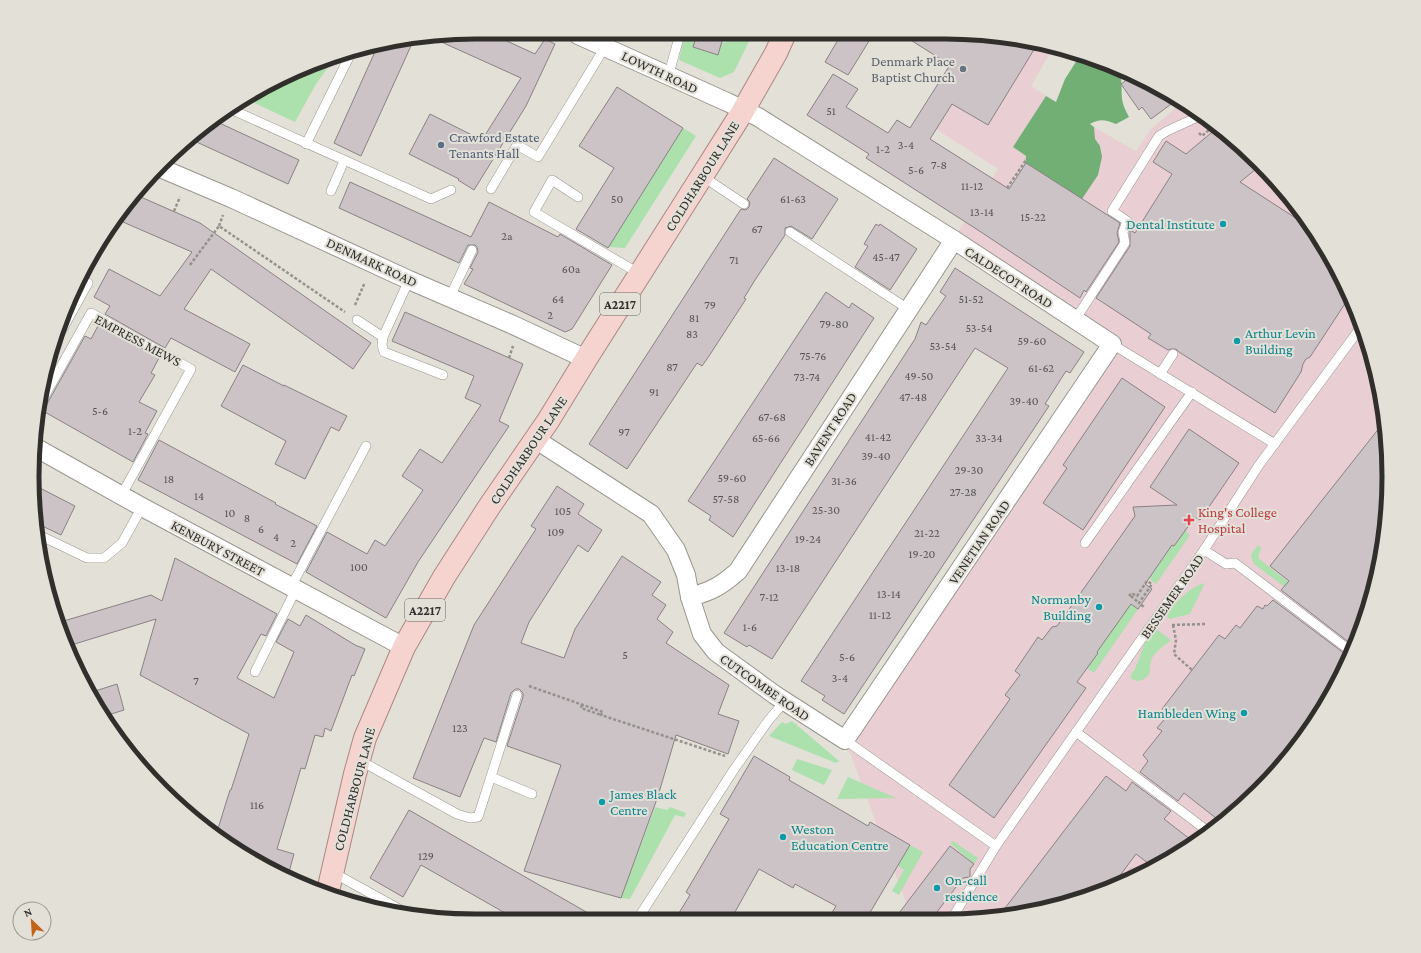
<svg xmlns="http://www.w3.org/2000/svg" width="1421" height="953" font-family="'Crimson Pro',serif">
  <style>
    .medical { fill: #e9cfd4 }
    .green { fill: #ace0ad }
    .forest { fill: #72af74 }
    .building { fill: #ccc3c6; stroke: #898184 }
    .lines { fill: none; stroke-linecap: round; stroke-linejoin: round }
    .service-casing { stroke: #99968f; stroke-width: 10 }
    .minor-casing { stroke: #99968f; stroke-width: 20 }
    .primary-casing { stroke: #ac8782; stroke-width: 24 }
    .path { stroke: #94928c; stroke-width: 2.5; stroke-dasharray: 3 2; stroke-linecap: butt }
    .service { stroke: #fff; stroke-width: 9 }
    .minor { stroke: #fff; stroke-width: 18 }
    .primary { stroke: #f5d4d0; stroke-width: 22 }
    .worship-dot { fill: #6b7280; stroke: #e3e0d8; stroke-width: 1.5 }
    .service-dot { fill: #5c6f8a; stroke: #e3e0d8; stroke-width: 1.5 }
    .culture-dot { fill: #0f9aa8; stroke: #e3e0d8; stroke-width: 1.5 }
    .health-dot { fill: #e0444e; stroke: #e3e0d8; stroke-width: 1.5 }
    .labels { text-anchor: middle; stroke-width: 4; stroke-linejoin: round; paint-order: stroke }
    .number-label { font-size: 12px; fill: #575452 }
    .shield { fill: #e3e0d8; stroke: #666460; stroke-width: 1 }
    .shield-label { font-size: 13px; font-weight: bold; fill: #302f2c }
    .worship-label { font-size: 14px; fill: #5b616d; stroke: #e3e0d8; text-anchor: end }
    .street-label { font-size: 14px; fill: #302f2c; stroke: #e3e0d8 }
    .service-label { font-size: 14px; fill: #4e5e75; stroke: #e3e0d8; text-anchor: start }
    .culture-label { font-size: 14px; fill: #0d838f; stroke: #e3e0d8; text-anchor: start }
    .health-label { font-size: 14px; fill: #be3a42; stroke: #e3e0d8; text-anchor: start }
    .rim { fill: none; stroke: #302f2c; stroke-width: 5 }
  </style>
  <rect width="100%" height="100%" fill="#e3e0d8"/>
  <!-- medical -->
  <polygon class="medical" points="1031,41 1053,48 1031,86 1094,127 1136,151 1150,130 1182,102 1192,107 1259,162 1314,229 1355,306 1380,390 1389,476 1380,563 1355,646 1314,723 1259,791 1192,846 1115,887 1031,912 945,921 913,921 845,740 1112,344 954,240 964,222 998,169 936,129 970,75"/>
  <!-- green -->
  <g class="green">
    <polygon points="753,33 734,72 720,78 679,60 684,39 695,41 693,47 718,55 722,42 726,43 729,34"/>
    <polygon points="337,55 316,84 295,122 246,99"/>
    <polygon points="683,128 696,136 625,248 608,247"/>
    <polygon points="1185,530 1190,535 1156,584 1149,578 1172,545 1174,546"/>
    <path d="M1258,545L1261,548L1258,558L1339,622L1324,617L1254,564C1249,555 1252,553 1258,545Z"/>
    <path d="M1203,583L1204,585L1190,614L1170,619L1165,615C1175,603 1188,589 1203,583Z"/>
    <polygon points="1130,604 1138,609 1094,673 1087,668 1098,653 1097,652"/>
    <path d="M1156,629L1171,640C1165,645 1156,651 1152,658C1148,667 1154,675 1142,680C1137,682 1134,681 1130,677L1135,669L1145,643Z"/>
    <polygon points="792,721 839,761 836,763 769,736 782,722 786,724"/>
    <polygon points="797,759 832,770 824,785 792,770"/>
    <polygon points="848,777 896,798 837,799"/>
    <polygon points="655,807 667,810 670,807 686,813 684,817 675,815 630,899 621,898"/>
    <polygon points="953,841 978,858 974,864 950,843"/>
    <polygon points="910,845 923,852 899,895 892,891 904,870 898,866"/>
  </g>
  <!-- forest -->
  <path class="forest" d="M1079,57L1091,61L1094,65L1097,63L1118,70C1123,79 1121,89 1122,99C1123,106 1126,111 1129,117L1116,124C1106,120 1100,118 1090,124L1094,127L1095,139L1100,146L1102,157L1098,175L1082,199L1026,163V156L1013,147L1046,96L1056,102L1065,79Z"/>
  <!-- building -->
  <g class="building">
    <polygon points="898,32 944,32 1031,40 1038,43 988,125 952,104 930,139 1009,189 1026,163 1120,223 1117,233 1119,242 1086,292 1084,290 1080,298 981,232 866,158 869,154 807,115 833,74 858,89 846,107 888,133 897,120 910,128 950,65"/>
    <polygon points="842,33 874,33 848,75 825,62"/>
    <polygon points="697,34 724,34 718,55 693,47"/>
    <polygon points="494,35 535,54 545,39 555,44 526,106 474,190 458,180 459,179 409,154 430,114 482,140 521,78 428,36"/>
    <polygon points="415,37 361,156 334,143 378,45"/>
    <polygon points="1133,75 1141,78 1178,99 1151,119 1142,107 1139,110 1121,84"/>
    <polygon points="617,87 683,128 608,248 576,229 614,168 579,146"/>
    <polygon points="213,120 299,160 288,184 190,139"/>
    <polygon points="1217,128 1261,165 1240,182 1314,230 1350,296 1310,357 1306,359 1303,364 1301,372 1275,413 1179,352 1176,349 1171,349 1168,350 1148,338 1151,334 1096,298 1130,246 1130,230 1135,233 1172,174 1153,162 1166,141 1186,154"/>
    <polygon points="774,158 838,199 812,239 791,226 785,228 785,235 755,280 744,298 746,299 709,356 702,366 697,363 627,469 589,444 741,209 746,210 749,207 750,202 747,199"/>
    <polygon points="350,182 471,237 489,202 558,237 560,234 612,265 572,329 565,332 464,284 473,269 470,268 478,252 477,247 475,245 468,245 459,263 339,208"/>
    <polygon points="134,194 200,223 371,343 353,369 211,269 184,309 250,344 235,372 171,338 165,348 105,314 110,306 94,297 109,269 160,296 192,252 116,219 124,206"/>
    <polygon points="876,224 879,226 880,224 917,249 890,290 855,267 868,246 864,244"/>
    <polygon points="955,268 1084,352 1070,373 1066,371 1045,404 1049,406 844,714 822,700 825,696 801,681 1008,368 975,348 772,659 749,645 747,647 724,633 915,339 921,322 926,325 946,296 940,292"/>
    <polygon points="826,292 849,308 852,303 874,318 733,537 709,520 711,516 688,501"/>
    <polygon points="405,312 523,364 499,421 509,426 418,562 386,618 306,572 327,532 367,554 375,540 385,546 423,490 402,476 420,449 442,463 481,405 465,398 474,376 392,341"/>
    <polygon points="99,324 159,358 151,373 155,375 139,402 157,411 145,433 148,434 133,462 43,411 85,336 91,339"/>
    <polygon points="243,365 284,386 284,385 347,416 339,431 331,427 305,479 275,464 286,441 221,406"/>
    <polygon points="1122,378 1165,407 1083,530 1043,503 1067,468 1063,465"/>
    <polygon points="1384,422 1389,476 1380,563 1355,647 1281,590 1289,581 1270,566"/>
    <polygon points="1189,429 1239,463 1200,520 1195,517 1174,546 1172,545 1145,584 1152,589 1138,609 1131,604 1097,652 1098,653 1077,682 1086,688 994,818 949,785 1010,699 1005,695 1020,675 1015,671 1038,637 1042,640 1052,627 1057,626 1063,618 1135,516 1133,507 1177,505 1150,487"/>
    <polygon points="159,440 276,503 275,504 317,526 297,564 138,480"/>
    <polygon points="36,486 75,506 61,535 38,524"/>
    <polygon points="557,486 584,504 578,514 602,530 588,552 578,545 529,622 521,643 564,658 575,629 622,556 661,582 652,595 666,605 657,619 673,632 666,643 729,685 718,714 739,721 728,754 676,735 658,796 621,898 524,871 561,765 507,746 523,697 523,693 519,689 515,689 511,693 496,742 484,738 460,797 413,778 474,625 536,529 531,526"/>
    <polygon points="175,558 277,614 266,636 261,634 237,678 274,698 294,652 276,642 288,619 300,626 306,615 355,645 365,649 354,676 352,675 331,731 325,728 323,737 315,735 305,769 301,768 277,849 294,854 289,872 261,863 216,835 230,790 231,790 249,734 140,675 156,619 68,646 57,623 151,595 162,601"/>
    <polygon points="1273,600 1349,657 1314,723 1259,791 1221,822 1184,793 1178,801 1140,772 1148,761 1143,755 1162,731 1157,728 1169,714 1162,709 1219,635 1225,639 1236,625 1240,628 1257,606 1263,609 1265,605 1267,606"/>
    <polygon points="117,684 124,710 105,716 91,699 89,693"/>
    <polygon points="754,756 790,777 789,780 868,826 870,822 910,845 865,921 827,921 836,906 795,884 793,888 759,869 730,921 674,921 690,895 686,892 729,819 720,814"/>
    <polygon points="1106,776 1126,791 1132,782 1171,811 1164,819 1195,843 1153,867 1136,854 1110,889 1031,912 999,916"/>
    <polygon points="409,810 473,847 602,921 519,921 421,865 403,897 370,878"/>
    <polygon points="950,846 974,864 970,869 970,877 963,878 930,921 893,921"/>
  </g>
  <g class="lines">
    <defs>
      <g id="service">
        <polyline points="668,77 680,34"/>
        <polyline points="228,108 431,199 451,190"/>
        <polyline points="306,144 352,51"/>
        <polyline points="702,176 744,204"/>
        <polyline points="491,189 517,145 538,157 605,47"/>
        <polyline points="331,191 344,161"/>
        <polyline points="578,197 552,180 534,212 640,274"/>
        <polyline points="790,232 908,309"/>
        <polyline points="409,280 383,337 382,345 384,352 443,375"/>
        <polyline points="450,297 472,250"/>
        <polyline points="357,320 383,337"/>
        <polyline points="1075,320 1125,243 1123,232 1127,221 1112,211 1114,208 1159,136 1167,131 1202,115"/>
        <polyline points="1112,344 1275,444"/>
        <polyline points="52,348 88,283"/>
        <polyline points="1160,374 1173,354"/>
        <polyline points="40,404 91,313 191,369 121,496"/>
        <polyline points="39,535 87,558 104,558 122,543 142,507"/>
        <polyline points="1085,543 1192,392"/>
        <polyline points="1204,550 1226,564 1235,563 1352,652"/>
        <polyline points="291,587 366,446"/>
        <polyline points="255,672 296,589"/>
        <polyline points="1076,732 1209,832"/>
        <polyline points="845,740 996,846"/>
        <polyline points="359,760 457,814 470,818 478,817 517,695"/>
        <polyline points="491,777 532,794"/>
        <polyline points="332,872 408,914"/>
        <polyline points="1128,880 1133,873 1137,875"/>
        <polyline points="637,920 733,771 768,721 785,701"/>
        <polyline points="951,920 996,846 1204,550 1259,465 1361,327"/>
      </g>
      <g id="minor">
        <polyline points="158,167 231,198 409,280 511,324 586,359"/>
        <polyline points="535,439 651,514 676,550 686,575 690,597 702,634 716,652 775,695 845,740 1112,344 954,240 758,117 727,102 578,35"/>
        <polyline points="33,446 142,507 404,647"/>
        <path d="M690,597C712,591 721,586 738,571L954,240"/>
      </g>
      <polyline id="primary" points="328,891 355,774 365,738 404,647 444,577 489,507 548,421 586,359 702,176 743,111 776,53 785,33"/>
    </defs>
    <!-- service casing -->
    <use href="#service" class="service-casing"/>
    <!-- minor casing -->
    <use href="#minor" class="minor-casing"/>
    <!-- primary casing -->
    <use href="#primary" class="primary-casing"/>
    <!-- path -->
    <g class="path">
      <polyline points="1199,133 1202,136 1209,130"/>
      <polyline points="1007,188 1026,160 1025,159"/>
      <polyline points="174,211 180,197"/>
      <polyline points="219,226 223,215"/>
      <polyline points="190,265 219,226 345,312"/>
      <polyline points="355,305 365,282"/>
      <polyline points="509,358 513,346"/>
      <polyline points="1129,594 1131,596 1133,594 1137,596 1147,581 1152,584 1139,603 1145,608"/>
      <polyline points="1131,596 1139,603"/>
      <polyline points="1172,625 1206,624"/>
      <polyline points="1173,625 1176,640 1174,654 1192,670"/>
      <polyline points="529,686 603,712 601,715 725,756"/>
      <polyline points="582,705 581,708 601,715"/>
    </g>
    <!-- service -->
    <use href="#service" class="service"/>
    <!-- minor -->
    <use href="#minor" class="minor"/>
    <!-- primary -->
    <use href="#primary" class="primary"/>
  </g>
  <!-- markers -->
  <circle class="worship-dot" cx="963" cy="69" r="4"/>
  <circle class="service-dot" cx="441" cy="145" r="4"/>
  <g class="culture-dot">
    <circle cx="1223" cy="224" r="4"/>
    <circle cx="1237" cy="341" r="4"/>
    <circle cx="1099" cy="607" r="4"/>
    <circle cx="1244" cy="713" r="4"/>
    <circle cx="602" cy="802" r="4"/>
    <circle cx="783" cy="837" r="4"/>
    <circle cx="937" cy="888" r="4"/>
  </g>
  <path class="health-dot" d="M1187 514h4v4h4v4h-4v4h-4v-4h-4v-4h4z"/>
  <g class="labels">
    <!-- number labels -->
    <g class="number-label">
      <text x="831" y="115">51</text>
      <text x="906" y="149">3-4</text>
      <text x="883" y="153">1-2</text>
      <text x="939" y="169">7-8</text>
      <text x="916" y="174">5-6</text>
      <text x="972" y="190">11-12</text>
      <text x="617" y="203">50</text>
      <text x="793" y="203">61-63</text>
      <text x="982" y="216">13-14</text>
      <text x="1033" y="221">15-22</text>
      <text x="757" y="233">67</text>
      <text x="507" y="240">2a</text>
      <text x="886" y="261">45-47</text>
      <text x="734" y="264">71</text>
      <text x="571" y="273">60a</text>
      <text x="558" y="303">64</text>
      <text x="971" y="303">51-52</text>
      <text x="710" y="309">79</text>
      <text x="550" y="319">2</text>
      <text x="694" y="322">81</text>
      <text x="834" y="328">79-80</text>
      <text x="979" y="332">53-54</text>
      <text x="692" y="338">83</text>
      <text x="1032" y="345">59-60</text>
      <text x="943" y="350">53-54</text>
      <text x="813" y="360">75-76</text>
      <text x="672" y="371">87</text>
      <text x="1041" y="372">61-62</text>
      <text x="919" y="380">49-50</text>
      <text x="807" y="381">73-74</text>
      <text x="654" y="396">91</text>
      <text x="913" y="401">47-48</text>
      <text x="1024" y="405">39-40</text>
      <text x="100" y="415">5-6</text>
      <text x="772" y="421">67-68</text>
      <text x="135" y="435">1-2</text>
      <text x="624" y="436">97</text>
      <text x="878" y="441">41-42</text>
      <text x="766" y="442">65-66</text>
      <text x="989" y="442">33-34</text>
      <text x="876" y="460">39-40</text>
      <text x="969" y="474">29-30</text>
      <text x="732" y="482">59-60</text>
      <text x="169" y="483">18</text>
      <text x="844" y="485">31-36</text>
      <text x="963" y="496">27-28</text>
      <text x="199" y="500">14</text>
      <text x="726" y="503">57-58</text>
      <text x="826" y="514">25-30</text>
      <text x="563" y="515">105</text>
      <text x="230" y="517">10</text>
      <text x="247" y="522">8</text>
      <text x="261" y="533">6</text>
      <text x="556" y="536">109</text>
      <text x="927" y="537">21-22</text>
      <text x="276" y="541">4</text>
      <text x="808" y="543">19-24</text>
      <text x="293" y="547">2</text>
      <text x="922" y="558">19-20</text>
      <text x="359" y="571">100</text>
      <text x="788" y="572">13-18</text>
      <text x="889" y="598">13-14</text>
      <text x="769" y="601">7-12</text>
      <text x="880" y="619">11-12</text>
      <text x="750" y="631">1-6</text>
      <text x="625" y="659">5</text>
      <text x="847" y="661">5-6</text>
      <text x="840" y="682">3-4</text>
      <text x="196" y="685">7</text>
      <text x="460" y="732">123</text>
      <text x="257" y="809">116</text>
      <text x="426" y="860">129</text>
    </g>
    <!-- shield labels -->
    <g class="shield">
      <rect x="600" y="293" width="40" height="22" rx="3"/>
      <rect x="405" y="599" width="40" height="22" rx="3"/>
    </g>
    <g class="shield-label">
      <text x="620" y="309">A2217</text>
      <text x="425" y="615">A2217</text>
    </g>
    <!-- worship labels -->
    <g class="worship-label">
      <text x="955" y="66">Denmark Place<tspan x="955" dy="16">Baptist Church</tspan></text>
    </g>
    <!-- street labels -->
    <g class="street-label">
      <text transform="translate(660 72) rotate(25)" y="5">LOWTH ROAD</text>
      <text transform="translate(702 176) rotate(-58)" y="5">COLDHARBOUR LANE</text>
      <text transform="translate(372 262) rotate(25)" y="5">DENMARK ROAD</text>
      <text transform="translate(1009 277) rotate(33)" y="5">CALDECOT ROAD</text>
      <text transform="translate(138 340) rotate(28)" y="5">EMPRESS MEWS</text>
      <text transform="translate(830 429) rotate(-57)" y="5">BAVENT ROAD</text>
      <text transform="translate(528 450) rotate(-56)" y="5">COLDHARBOUR LANE</text>
      <text transform="translate(979 542) rotate(-56)" y="5">VENETIAN ROAD</text>
      <text transform="translate(218 548) rotate(28)" y="5">KENBURY STREET</text>
      <text transform="translate(1172 596) rotate(-55)" y="5">BESSEMER ROAD</text>
      <text transform="translate(765 687) rotate(35)" y="5">CUTCOMBE ROAD</text>
      <text transform="translate(354 789) rotate(-75)" y="5">COLDHARBOUR LANE</text>
    </g>
    <!-- service labels -->
    <g class="service-label">
      <text x="449" y="142">Crawford Estate<tspan x="449" dy="16">Tenants Hall</tspan></text>
    </g>
    <!-- culture labels -->
    <g class="culture-label">
      <text x="1215" y="229" text-anchor="end">Dental Institute</text>
      <text x="1245" y="338">Arthur Levin<tspan x="1245" dy="16">Building</tspan></text>
      <text x="1091" y="604" text-anchor="end">Normanby<tspan x="1091" dy="16">Building</tspan></text>
      <text x="1236" y="718" text-anchor="end">Hambleden Wing</text>
      <text x="610" y="799">James Black<tspan x="610" dy="16">Centre</tspan></text>
      <text x="791" y="834">Weston<tspan x="791" dy="16">Education Centre</tspan></text>
      <text x="945" y="885">On-call<tspan x="945" dy="16">residence</tspan></text>
    </g>
    <!-- health labels -->
    <g class="health-label">
      <text x="1198" y="517">King's College<tspan x="1198" dy="16">Hospital</tspan></text>
    </g>
  </g>
  <!-- crop -->
  <path d="M0 0H1421V953H0ZM476 39H945A437 437 0 0 1 1382 476V477A437 437 0 0 1 945 914H476A437 437 0 0 1 39 477V476A437 437 0 0 1 476 39Z" fill="#e3e0d8" fill-rule="evenodd"/>
  <path class="rim" d="M476 39H945A437 437 0 0 1 1382 476V477A437 437 0 0 1 945 914H476A437 437 0 0 1 39 477V476A437 437 0 0 1 476 39Z"/>
  <!-- north arrow -->
  <g transform="translate(32 921) rotate(335)"><circle r="19" fill="#e3e0d8" stroke="#9b9993"/>
  <path d="M0-3L7 15L0 10L-7 15Z" fill="#c16318"/>
  <text y="-6" font-size="11" font-weight="bold" text-anchor="middle" fill="#302f2c">N</text>
  </g>
</svg>
